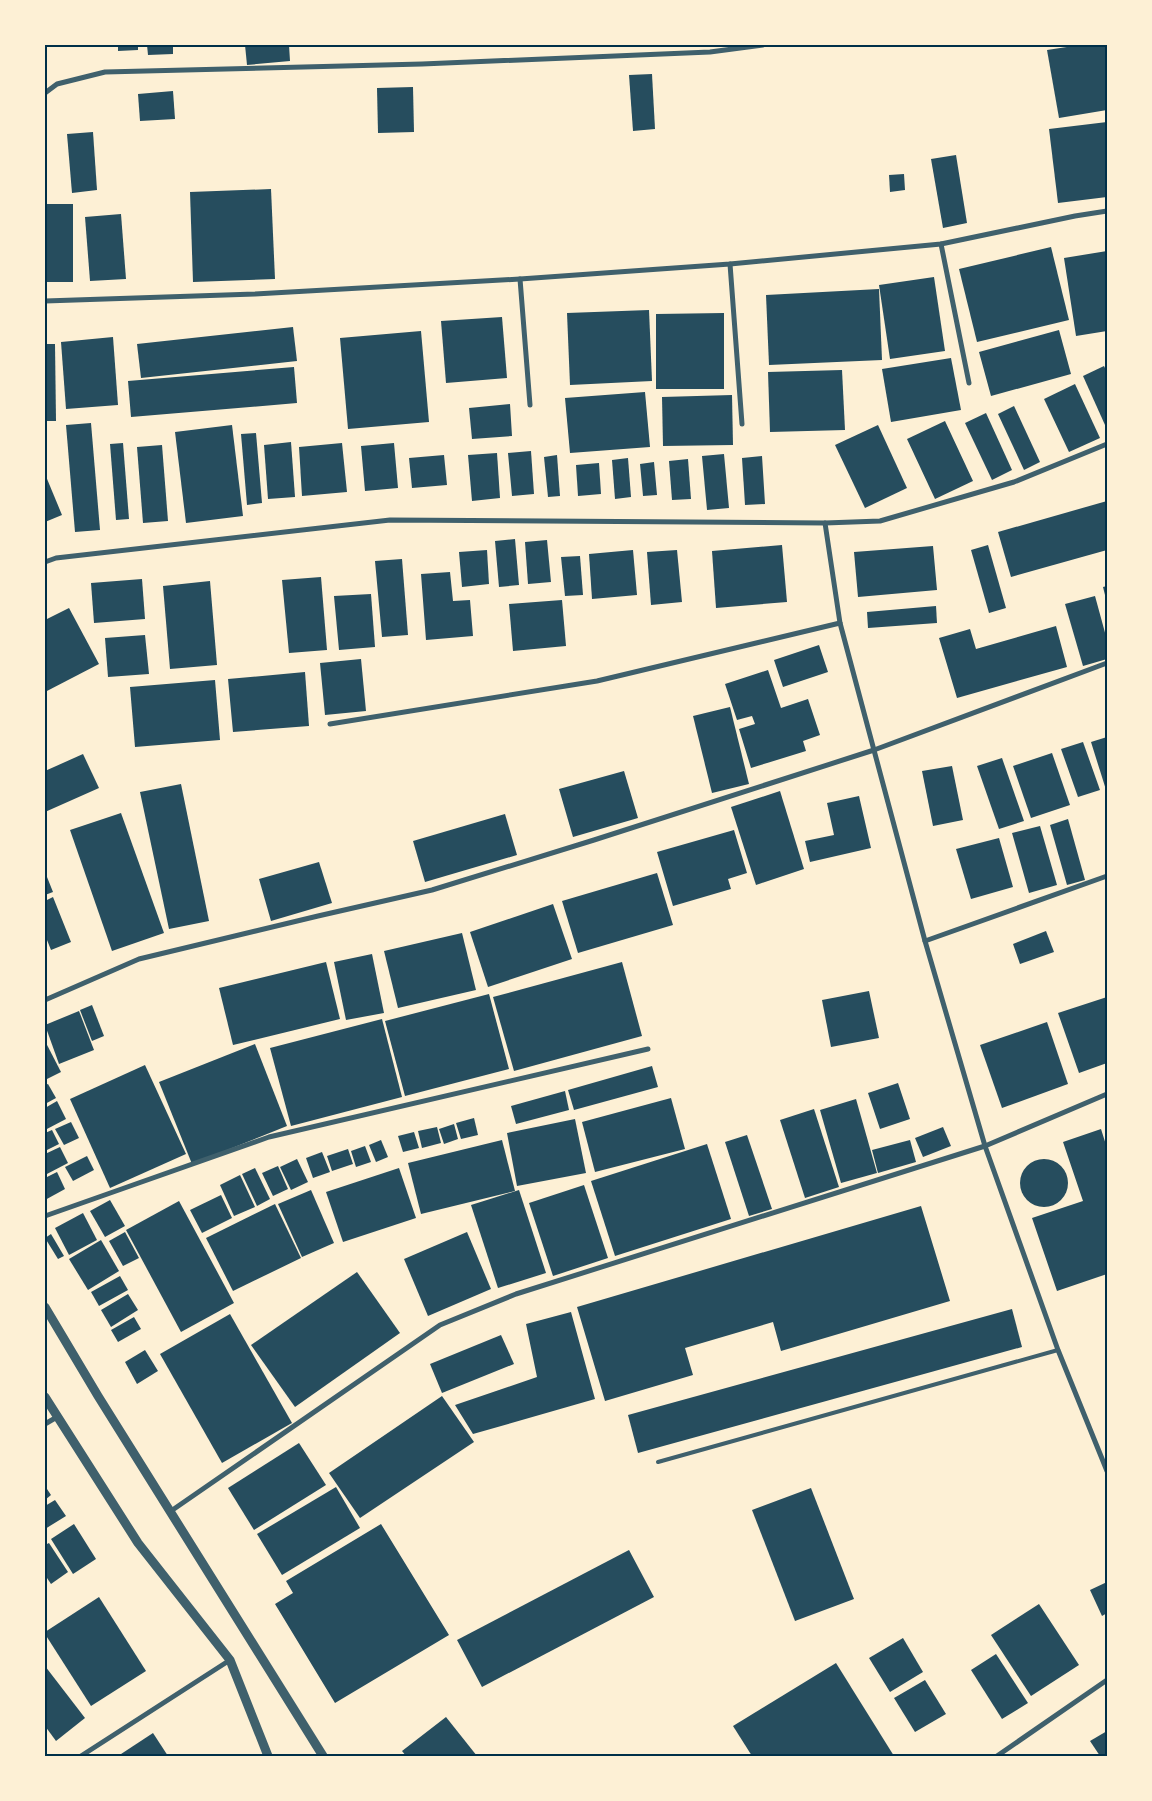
<svg xmlns="http://www.w3.org/2000/svg" width="1152" height="1801" font-family="'Varela Round',sans-serif">
  <style>
    .building { fill: #264d5e }
    .lines { fill: none; stroke-linecap: round; stroke-linejoin: round }
    .service { stroke: #3f606c; stroke-width: 4 }
    .minor { stroke: #3f606c; stroke-width: 5 }
    .tertiary { stroke: #3f606c; stroke-width: 9 }
    .neatline { fill: none; stroke: #003049; stroke-width: 2 }
  </style>
  <rect width="100%" height="100%" fill="#fdf0d5"/>
  <!-- building -->
  <g class="building">
    <polygon points="118,45 138,45 138,50 118,51"/>
    <polygon points="147,45 173,45 173,54 148,55"/>
    <polygon points="245,45 289,45 290,61 247,65"/>
    <polygon points="1080,45 1107,45 1107,110 1059,118 1047,50"/>
    <polygon points="652,74 655,129 633,131 629,75"/>
    <polygon points="413,87 414,132 378,133 377,88"/>
    <polygon points="173,91 175,119 140,121 138,94"/>
    <polygon points="1107,122 1107,197 1058,203 1049,129"/>
    <polygon points="93,132 97,190 72,193 67,134"/>
    <polygon points="956,155 967,223 943,228 931,159"/>
    <polygon points="904,174 905,190 890,192 889,175"/>
    <polygon points="271,189 275,279 193,282 190,192"/>
    <rect x="45" y="204" width="28" height="78"/>
    <polygon points="121,214 126,279 90,281 85,217"/>
    <polygon points="1051,247 1069,320 977,342 959,269"/>
    <polygon points="1107,251 1107,331 1076,336 1064,258"/>
    <polygon points="934,277 945,351 890,359 879,285"/>
    <polygon points="879,289 882,360 769,365 766,295"/>
    <polygon points="649,310 652,381 570,385 567,313"/>
    <polygon points="724,313 724,389 656,389 656,314"/>
    <polygon points="502,317 507,378 446,383 441,321"/>
    <polygon points="293,327 297,361 141,378 137,344"/>
    <polygon points="1059,330 1071,374 991,396 979,352"/>
    <polygon points="421,331 429,422 348,429 340,338"/>
    <polygon points="113,337 118,405 66,409 61,342"/>
    <polygon points="45,344 55,344 56,421 45,421"/>
    <polygon points="951,358 961,410 891,422 882,369"/>
    <polygon points="1104,366 1107,372 1107,424 1105,425 1083,376"/>
    <polygon points="294,367 297,403 131,417 128,381"/>
    <polygon points="842,370 845,430 770,432 768,372"/>
    <polygon points="1075,384 1100,438 1069,452 1044,399"/>
    <polygon points="645,392 650,447 570,453 565,398"/>
    <polygon points="732,395 733,445 663,446 662,397"/>
    <polygon points="510,404 512,436 472,439 469,408"/>
    <polygon points="1014,406 1040,462 1024,470 998,414"/>
    <polygon points="986,413 1012,470 992,480 965,423"/>
    <polygon points="945,421 973,481 935,499 907,439"/>
    <polygon points="91,423 100,530 75,532 66,425"/>
    <polygon points="232,425 243,516 186,523 175,432"/>
    <polygon points="878,425 907,488 865,508 835,445"/>
    <polygon points="256,433 262,503 247,505 241,434"/>
    <polygon points="291,442 295,497 268,499 264,445"/>
    <polygon points="123,443 129,519 116,520 110,444"/>
    <polygon points="342,443 347,492 302,496 299,447"/>
    <polygon points="394,443 398,488 365,491 361,446"/>
    <polygon points="162,445 168,521 143,523 137,447"/>
    <polygon points="531,451 534,494 512,496 508,453"/>
    <polygon points="497,453 500,498 472,501 468,455"/>
    <polygon points="724,454 729,508 707,510 702,456"/>
    <polygon points="444,455 447,485 412,488 409,458"/>
    <polygon points="557,455 560,496 548,497 544,457"/>
    <polygon points="762,456 765,504 745,505 742,458"/>
    <polygon points="628,458 631,497 615,499 612,460"/>
    <polygon points="688,459 691,499 672,500 669,461"/>
    <polygon points="654,462 657,495 643,496 640,464"/>
    <polygon points="599,463 601,494 578,496 576,465"/>
    <polygon points="45,474 62,515 45,522"/>
    <polygon points="1107,501 1107,550 1011,577 998,532"/>
    <polygon points="515,539 519,585 499,587 495,541"/>
    <polygon points="547,540 551,582 528,584 525,542"/>
    <polygon points="782,545 787,602 716,608 712,551"/>
    <polygon points="988,545 1006,608 989,613 971,550"/>
    <polygon points="933,546 937,590 858,597 854,552"/>
    <polygon points="487,550 489,584 462,587 459,552"/>
    <polygon points="633,550 637,595 592,599 589,554"/>
    <polygon points="677,550 682,602 651,605 647,552"/>
    <polygon points="580,556 583,595 565,596 561,557"/>
    <polygon points="402,559 408,635 382,637 375,561"/>
    <polygon points="450,572 453,601 470,600 473,636 426,640 421,574"/>
    <polygon points="321,577 327,650 289,653 282,580"/>
    <polygon points="142,579 145,619 94,623 91,583"/>
    <polygon points="210,581 217,665 170,669 163,586"/>
    <polygon points="1107,586 1107,599 1106,599 1103,587"/>
    <polygon points="371,594 375,647 339,650 334,596"/>
    <polygon points="1095,596 1107,640 1107,659 1083,666 1065,604"/>
    <polygon points="562,600 566,646 513,651 509,604"/>
    <polygon points="936,606 937,623 868,628 867,612"/>
    <polygon points="69,608 99,664 45,692 45,620"/>
    <polygon points="1056,626 1067,667 957,698 939,638 970,629 976,649"/>
    <polygon points="145,635 149,674 108,677 105,638"/>
    <polygon points="819,645 828,672 783,687 774,660"/>
    <polygon points="361,659 366,711 325,715 320,663"/>
    <polygon points="768,670 781,708 808,699 820,735 803,741 806,751 751,768 739,729 755,724 752,716 737,720 725,684"/>
    <polygon points="305,672 309,726 233,732 228,679"/>
    <polygon points="215,680 220,740 135,747 130,687"/>
    <polygon points="730,707 749,784 712,793 693,716"/>
    <polygon points="1107,737 1107,793 1091,742"/>
    <polygon points="1083,742 1100,790 1078,797 1061,749"/>
    <polygon points="1052,753 1070,805 1031,818 1013,766"/>
    <polygon points="83,754 99,788 45,812 45,771"/>
    <polygon points="1002,758 1024,821 999,829 977,766"/>
    <polygon points="952,766 963,820 933,826 922,771"/>
    <polygon points="624,771 638,818 573,837 559,789"/>
    <polygon points="181,784 209,921 169,929 140,792"/>
    <polygon points="780,791 804,869 756,885 731,807"/>
    <polygon points="859,796 871,848 810,862 805,841 834,835 827,803"/>
    <polygon points="121,813 164,933 112,951 70,830"/>
    <polygon points="505,814 517,855 425,882 413,841"/>
    <polygon points="1068,819 1085,880 1067,885 1050,825"/>
    <polygon points="1040,826 1057,885 1029,893 1012,833"/>
    <polygon points="734,830 747,873 728,879 731,889 673,906 657,852"/>
    <polygon points="999,838 1013,887 971,899 956,849"/>
    <polygon points="319,862 332,903 271,921 259,879"/>
    <polygon points="45,872 53,892 45,895"/>
    <polygon points="657,873 673,925 578,953 562,901"/>
    <polygon points="53,897 71,942 51,950 45,935 45,901"/>
    <polygon points="553,904 572,959 488,987 470,932"/>
    <polygon points="1046,931 1054,952 1020,964 1013,944"/>
    <polygon points="462,933 476,990 398,1008 384,951"/>
    <polygon points="372,954 384,1013 346,1020 334,962"/>
    <polygon points="326,962 340,1019 233,1045 219,988"/>
    <polygon points="622,962 642,1036 514,1071 493,997"/>
    <polygon points="869,991 879,1038 831,1047 822,1000"/>
    <polygon points="489,994 509,1069 405,1096 385,1021"/>
    <polygon points="1107,997 1107,1063 1079,1073 1058,1013"/>
    <polygon points="92,1005 104,1036 92,1041 80,1010"/>
    <polygon points="79,1011 94,1050 59,1064 45,1025"/>
    <polygon points="382,1019 402,1097 291,1126 270,1048"/>
    <polygon points="1047,1022 1068,1084 1002,1108 980,1045"/>
    <polygon points="45,1041 61,1072 45,1080"/>
    <polygon points="255,1044 287,1126 192,1164 159,1082"/>
    <polygon points="145,1065 186,1154 110,1188 70,1099"/>
    <polygon points="652,1066 658,1087 574,1110 568,1090"/>
    <polygon points="898,1083 910,1119 880,1129 868,1093"/>
    <polygon points="48,1084 56,1098 45,1104 45,1085"/>
    <polygon points="565,1091 569,1110 516,1124 511,1106"/>
    <polygon points="671,1098 685,1149 595,1172 582,1122"/>
    <polygon points="856,1099 877,1173 841,1183 820,1110"/>
    <polygon points="57,1101 66,1119 45,1130 45,1108"/>
    <polygon points="814,1109 839,1187 805,1198 780,1120"/>
    <polygon points="474,1118 478,1135 461,1139 456,1123"/>
    <polygon points="575,1119 586,1173 517,1186 507,1133"/>
    <polygon points="71,1122 79,1138 64,1145 55,1129"/>
    <polygon points="454,1124 458,1139 444,1144 439,1129"/>
    <polygon points="437,1127 441,1143 422,1148 418,1131"/>
    <polygon points="943,1127 951,1146 923,1157 915,1138"/>
    <polygon points="1101,1129 1107,1148 1107,1274 1057,1291 1032,1218 1083,1201 1063,1142"/>
    <polygon points="52,1130 59,1144 45,1151 45,1133"/>
    <polygon points="414,1132 419,1148 403,1152 398,1136"/>
    <polygon points="747,1135 772,1209 749,1216 725,1142"/>
    <polygon points="381,1140 388,1157 376,1162 369,1145"/>
    <polygon points="502,1140 515,1191 421,1214 408,1163"/>
    <polygon points="910,1140 916,1162 878,1173 872,1150"/>
    <polygon points="707,1144 731,1219 615,1256 591,1181"/>
    <polygon points="365,1146 371,1162 356,1167 351,1151"/>
    <polygon points="60,1147 68,1163 45,1175 45,1154"/>
    <polygon points="348,1149 353,1164 332,1171 327,1156"/>
    <polygon points="322,1152 330,1172 313,1178 306,1158"/>
    <polygon points="87,1156 94,1170 73,1181 65,1167"/>
    <polygon points="297,1159 308,1182 291,1190 280,1167"/>
    <circle cx="1044" cy="1183" r="24"/>
    <polygon points="278,1166 288,1189 273,1196 262,1173"/>
    <polygon points="255,1168 270,1199 257,1206 242,1174"/>
    <polygon points="399,1168 416,1218 343,1242 326,1192"/>
    <polygon points="57,1172 65,1189 45,1200 45,1178"/>
    <polygon points="240,1175 255,1207 234,1216 220,1185"/>
    <polygon points="584,1185 608,1258 553,1276 529,1203"/>
    <polygon points="311,1190 334,1243 302,1257 278,1204"/>
    <polygon points="519,1190 546,1273 498,1288 471,1205"/>
    <polygon points="221,1195 232,1218 202,1233 190,1210"/>
    <polygon points="110,1200 125,1226 105,1237 90,1211"/>
    <polygon points="179,1201 234,1303 181,1332 126,1230"/>
    <polygon points="275,1204 301,1258 233,1291 206,1238"/>
    <polygon points="921,1206 950,1301 781,1351 773,1322 685,1348 693,1375 605,1401 577,1307"/>
    <polygon points="83,1213 97,1240 69,1255 55,1228"/>
    <polygon points="125,1232 139,1258 123,1266 109,1241"/>
    <polygon points="467,1232 491,1289 428,1316 404,1259"/>
    <polygon points="51,1234 64,1256 58,1259 45,1238"/>
    <polygon points="101,1240 119,1271 88,1290 69,1259"/>
    <polygon points="357,1272 400,1333 295,1407 251,1345"/>
    <polygon points="120,1276 128,1290 99,1306 91,1292"/>
    <polygon points="128,1294 138,1310 111,1327 101,1310"/>
    <polygon points="1012,1309 1022,1347 638,1453 628,1415"/>
    <polygon points="571,1312 595,1399 473,1434 455,1405 537,1377 526,1324"/>
    <polygon points="230,1314 292,1423 222,1463 160,1354"/>
    <polygon points="134,1317 141,1329 118,1342 111,1330"/>
    <polygon points="501,1335 514,1364 442,1393 430,1364"/>
    <polygon points="145,1350 158,1371 137,1384 125,1362"/>
    <polygon points="442,1396 474,1442 360,1518 329,1473"/>
    <polygon points="299,1443 326,1485 254,1530 228,1488"/>
    <polygon points="45,1486 51,1495 45,1500"/>
    <polygon points="336,1487 360,1528 282,1575 257,1534"/>
    <polygon points="811,1488 854,1599 795,1621 752,1510"/>
    <polygon points="55,1500 66,1516 45,1529 45,1506"/>
    <polygon points="74,1524 96,1559 73,1574 51,1539"/>
    <polygon points="381,1524 449,1635 335,1703 275,1604 293,1593 286,1581"/>
    <polygon points="49,1543 68,1572 51,1584 45,1575 45,1545"/>
    <polygon points="629,1550 654,1597 482,1687 457,1640"/>
    <polygon points="1107,1582 1107,1613 1102,1616 1090,1590"/>
    <polygon points="99,1597 146,1671 91,1706 45,1634 45,1632"/>
    <polygon points="1039,1604 1079,1665 1031,1696 991,1635"/>
    <polygon points="903,1638 923,1672 890,1692 869,1658"/>
    <polygon points="996,1654 1028,1703 1002,1719 971,1670"/>
    <polygon points="836,1663 894,1756 752,1756 733,1726"/>
    <polygon points="45,1666 85,1718 56,1741 45,1726"/>
    <polygon points="925,1680 946,1714 915,1732 894,1698"/>
    <polygon points="446,1717 477,1756 406,1756 402,1751"/>
    <polygon points="1107,1731 1107,1756 1100,1756 1090,1741"/>
    <polygon points="153,1733 168,1756 118,1756"/>
  </g>
  <g class="lines">
    <!-- service -->
    <polyline class="service" points="658,1462 1058,1350"/>
    <!-- minor -->
    <g class="minor">
      <polyline points="45,93 57,84 105,72 422,64 710,52 763,45"/>
      <polyline points="941,244 969,383"/>
      <polyline points="730,264 742,424"/>
      <polyline points="520,279 530,405"/>
      <polyline points="45,301 255,294 520,279 730,264 941,244 1075,216 1107,211"/>
      <polyline points="825,523 840,623 925,941 985,1146 1058,1350 1107,1471"/>
      <polyline points="45,562 56,558 390,520 825,523 880,521 1014,482 1107,444"/>
      <polyline points="330,724 597,681 840,623"/>
      <polyline points="925,941 1107,876"/>
      <polyline points="45,1000 139,959 318,916 432,890 594,840 874,750 1107,663"/>
      <polyline points="45,1216 269,1137 648,1049"/>
      <polyline points="45,1424 57,1417"/>
      <polyline points="171,1511 440,1325 516,1294 985,1146 1107,1094"/>
      <polyline points="81,1756 230,1660"/>
      <polyline points="997,1756 1107,1680"/>
    </g>
    <!-- tertiary -->
    <g class="tertiary">
      <polyline points="45,1307 98,1396 323,1756"/>
      <polyline points="45,1397 138,1543 230,1660 268,1756"/>
    </g>
  </g>
  <!-- border -->
  <rect width="1152" height="1801" fill="none" stroke="#fdf0d5" stroke-width="92"/>
  <rect x="46" y="46" width="1060" height="1709" class="neatline"/>
</svg>
